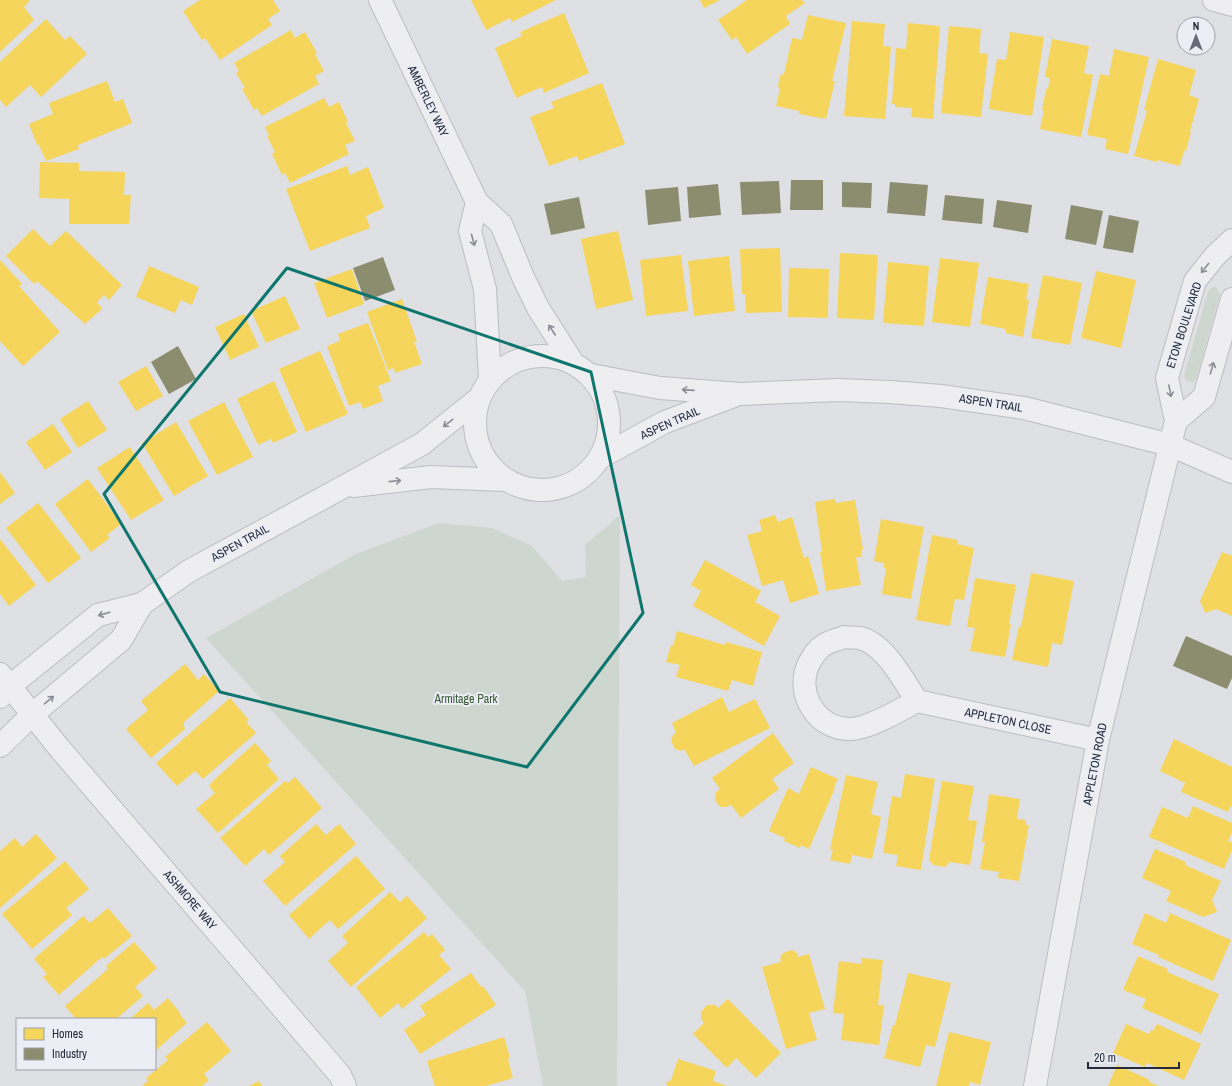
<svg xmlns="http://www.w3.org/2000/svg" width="1232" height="1086" font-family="'Archivo Narrow',sans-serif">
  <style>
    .green { fill: #ced7cf }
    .homes { fill: #f6d55c }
    .industry { fill: #8c8c6e }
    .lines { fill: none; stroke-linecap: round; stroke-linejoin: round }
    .minor-casing { stroke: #bbbdc0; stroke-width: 24 }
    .minor { stroke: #eeeef0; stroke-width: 22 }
    .oneway { stroke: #8a8c96 }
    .marked { fill: none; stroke: #0f766e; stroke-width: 3; stroke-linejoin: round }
    .labels { text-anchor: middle; stroke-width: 4; stroke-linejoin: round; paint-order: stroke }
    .street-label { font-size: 12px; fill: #262b3c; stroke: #ebeef4 }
    .park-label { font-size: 12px; fill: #365734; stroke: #ebeef4 }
  </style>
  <rect width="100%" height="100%" fill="#dee0e4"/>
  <!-- green -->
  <g class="green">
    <path d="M1212,287H1216L1220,294L1196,379L1194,382C1189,383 1185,381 1184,375L1208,292Z"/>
    <polygon points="620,515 617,1086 543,1086 525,991 206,638 356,554 439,523 492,528 532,546 562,581 586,577 585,545"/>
  </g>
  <!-- homes -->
  <g class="homes">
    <polygon points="0,0 30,0 24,7 34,20 0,52"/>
    <polygon points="200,0 273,0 280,11 268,19 272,25 220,60 205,38 202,40 183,11"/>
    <polygon points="471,0 556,0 512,22 510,18 486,30"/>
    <polygon points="700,0 720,0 704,8"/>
    <polygon points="747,0 802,0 805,3 786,16 790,24 747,54 736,37 732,40 718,20"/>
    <polygon points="564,13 589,73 544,93 542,87 516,98 495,48 522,36 520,32"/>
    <polygon points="808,15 846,23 832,81 835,81 826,119 799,114 799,111 776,106 780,89 778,86 780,76 784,74 792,38 802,40"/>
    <polygon points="46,19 65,40 70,36 87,54 41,97 30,85 6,107 0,100 0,62"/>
    <polygon points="852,21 885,24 883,46 891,47 885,119 844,116"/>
    <polygon points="908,23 940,26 933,119 911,117 912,108 895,107 895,104 892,104 896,48 906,49"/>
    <polygon points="949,26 981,29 979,53 988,54 981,117 941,113"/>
    <polygon points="291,30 295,38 305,32 317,53 315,54 324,71 315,76 319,84 262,116 257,108 254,110 242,89 245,88 236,73 239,71 234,63"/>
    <polygon points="1010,32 1044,37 1032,116 989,109 997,59 1006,60"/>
    <polygon points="1052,39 1089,46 1084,73 1093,75 1081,137 1040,129 1044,110 1042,110 1046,89 1048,89 1050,78 1045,77"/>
    <polygon points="1114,49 1149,57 1128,154 1105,149 1107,139 1087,135 1100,74 1109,76"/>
    <polygon points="1158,59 1196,70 1189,95 1199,99 1190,131 1191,132 1186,151 1184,151 1180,166 1157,160 1157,162 1134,156 1147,111 1144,110"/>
    <polygon points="107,81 115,102 123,99 132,123 78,145 79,149 46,161 39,145 37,145 29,124 53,114 49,103"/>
    <polygon points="602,83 625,144 579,161 577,156 549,166 530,117 554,108 551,102"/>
    <polygon points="324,98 329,107 339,102 348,122 346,123 355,141 345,145 349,154 290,183 285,173 282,175 272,154 275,152 267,136 269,135 265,127"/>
    <polygon points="40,162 79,163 79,171 125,172 124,195 131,195 129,224 69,224 69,199 39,198"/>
    <polygon points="347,166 350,175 368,167 384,208 366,216 370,228 310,251 286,189"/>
    <polygon points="33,229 50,246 66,231 122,285 109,300 104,295 97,302 102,309 85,324 37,281 34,284 6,256"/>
    <polygon points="618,231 633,300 596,309 581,239"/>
    <polygon points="780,248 782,312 746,313 745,294 742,294 740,249"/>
    <polygon points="840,253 878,255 874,320 837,318"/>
    <polygon points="681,255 688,311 646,316 640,260"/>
    <polygon points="729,256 735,311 694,316 688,261"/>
    <polygon points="940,258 979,263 970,327 932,322"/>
    <polygon points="0,260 22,284 19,286 60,332 23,366 0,341"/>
    <polygon points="888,262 929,266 924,326 883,323"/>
    <polygon points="149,266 199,287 192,305 181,300 175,313 136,297"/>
    <polygon points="789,268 829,269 828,318 788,317"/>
    <polygon points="352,269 364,304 327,318 314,283"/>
    <polygon points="1096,271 1136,280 1121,348 1081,338"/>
    <polygon points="1043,275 1082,283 1070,345 1031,338"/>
    <polygon points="988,277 1029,284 1026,299 1029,300 1023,337 1006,333 1006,329 980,324"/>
    <polygon points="285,296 300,329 266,343 251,311"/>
    <polygon points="402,299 417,342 414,342 422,364 395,373 394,368 388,370 367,312"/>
    <polygon points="244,314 259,347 230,360 215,327"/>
    <polygon points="368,323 391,381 378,386 383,401 363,409 360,402 349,406 327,346 340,341 338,334"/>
    <polygon points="320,351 348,414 306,432 279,369"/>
    <polygon points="146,366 163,396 136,411 118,382"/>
    <polygon points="274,381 297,432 273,443 271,439 258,445 237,399"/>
    <polygon points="88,401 107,430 78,448 60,419"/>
    <polygon points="224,402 253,457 217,475 188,421"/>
    <polygon points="176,422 208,476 174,496 142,443"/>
    <polygon points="53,424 72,452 45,470 26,442"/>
    <polygon points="130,447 164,500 131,520 97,468"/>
    <polygon points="0,472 15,493 0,504"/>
    <polygon points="88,479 121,524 107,535 110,538 91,552 55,504"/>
    <polygon points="835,499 836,503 855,500 863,550 861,550 862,557 856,557 861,585 826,591 820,552 822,552 815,502"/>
    <polygon points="38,503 81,558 48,583 6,528"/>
    <polygon points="775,515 778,522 792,517 804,558 808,556 819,594 790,603 783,580 762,586 747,535 762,531 759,520"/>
    <polygon points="881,519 924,527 911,599 882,594 886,568 884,568 884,563 874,561"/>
    <polygon points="932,535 958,540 957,544 974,548 964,600 955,599 950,626 916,620"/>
    <polygon points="0,539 36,585 9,606 0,594"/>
    <polygon points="1222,552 1232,556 1232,616 1216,609 1205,613 1200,601"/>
    <polygon points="705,560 761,591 755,602 780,616 764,646 693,606 701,591 691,585"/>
    <polygon points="1031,573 1074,581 1062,645 1052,643 1048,667 1012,660 1019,626 1021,627"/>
    <polygon points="975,578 1016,585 1009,624 1011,625 1005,657 970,651 975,628 967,627"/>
    <polygon points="677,631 725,645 726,642 762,652 753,686 732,680 728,691 676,677 680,665 666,662 671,645 673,646"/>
    <polygon points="185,664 198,680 204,674 219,691 183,723 185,729 151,758 126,729 148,710 141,701"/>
    <polygon points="722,697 729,712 755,699 770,728 694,766 684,749 681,751 675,749 671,741 673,735 676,733 672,723"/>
    <polygon points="230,698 249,720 246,722 256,733 203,779 195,771 177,786 156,763"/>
    <polygon points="773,733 794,763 772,779 779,789 741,818 731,805 727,807 720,807 715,800 716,792 720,789 712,778"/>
    <polygon points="1174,739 1232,767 1232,806 1230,807 1228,812 1181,792 1185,783 1160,771"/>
    <polygon points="255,743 271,761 267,765 279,779 218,833 196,809 215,793 209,786 215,779"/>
    <polygon points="811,767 838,779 834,787 835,788 809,849 801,845 800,848 784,841 785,838 769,831 788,788 799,794"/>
    <polygon points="905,774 935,779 921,870 896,866 898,855 883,853 892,796 901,798"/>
    <polygon points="846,775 878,782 871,814 881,817 872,859 852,855 850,864 830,860 833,850 830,849"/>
    <polygon points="295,777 322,808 269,855 264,849 245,866 220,838 285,781 288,783"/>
    <polygon points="942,781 974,786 968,820 977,821 970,865 950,862 945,867 933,865 929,860"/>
    <polygon points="989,794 1020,799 1017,819 1026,820 1026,825 1029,825 1019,881 998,878 999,872 980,869 985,842 982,842"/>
    <polygon points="1193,806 1232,823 1232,832 1228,841 1232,842 1232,850 1224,869 1149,837 1162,807 1188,818"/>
    <polygon points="316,824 326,835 339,824 356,844 285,906 263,881 285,862 280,856"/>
    <polygon points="36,834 57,858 0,908 0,851 15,838 22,847"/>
    <polygon points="1155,849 1186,862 1185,865 1221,881 1212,900 1217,912 1203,917 1166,901 1171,891 1142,878"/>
    <polygon points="356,856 385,889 338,929 330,920 309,939 289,915"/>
    <polygon points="65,861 89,889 66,908 72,915 32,949 2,914"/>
    <polygon points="390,892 400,902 407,896 427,918 351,987 328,961 348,943 342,936"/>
    <polygon points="108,908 132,936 104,959 102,957 59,995 43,977 47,974 34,959 83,916 90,923"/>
    <polygon points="1145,913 1166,923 1170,913 1231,940 1213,981 1158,957 1159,955 1132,944"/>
    <polygon points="424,932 428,937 432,934 445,950 439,955 451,969 402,1009 398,1003 380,1018 356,987"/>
    <polygon points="134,942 157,968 135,987 143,996 116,1019 76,1019 65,1006 108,969 106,966"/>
    <polygon points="792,950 797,953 798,957 809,954 825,1009 809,1013 817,1040 786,1049 762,967 781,962 780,959 783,953"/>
    <polygon points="1138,956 1168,969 1167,972 1219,994 1201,1034 1142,1008 1146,999 1123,990"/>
    <polygon points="861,958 883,960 878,1005 884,1005 879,1045 841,1040 844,1014 833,1013 839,961 861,964"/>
    <polygon points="471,973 481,987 483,986 496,1005 420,1054 404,1030 426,1015 420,1006"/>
    <polygon points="908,973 951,983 935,1047 926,1045 920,1067 884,1058 893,1025 895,1025"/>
    <polygon points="168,998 181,1014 180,1015 187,1023 155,1051 155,1019 130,1019 148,1003 154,1010"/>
    <polygon points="728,999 781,1053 756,1078 736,1058 727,1068 693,1034 704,1023 701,1019 701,1012 707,1005 715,1005 718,1008"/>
    <polygon points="207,1022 231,1051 204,1074 209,1080 202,1086 142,1086 148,1081 146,1078 168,1060 165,1057"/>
    <polygon points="1126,1024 1149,1034 1151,1030 1153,1031 1157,1024 1201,1044 1184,1080 1147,1063 1145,1067 1113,1053"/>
    <polygon points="949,1032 991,1042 980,1085 970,1082 969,1086 936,1086"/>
    <polygon points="504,1037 510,1058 508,1059 513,1078 486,1086 435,1086 427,1061"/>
    <polygon points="678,1059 716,1071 713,1081 727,1086 668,1086 666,1083 671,1080"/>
    <polygon points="1117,1065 1150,1080 1149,1082 1158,1086 1108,1086"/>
    <polygon points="259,1081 262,1086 249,1086"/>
  </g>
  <!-- industry -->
  <g class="industry">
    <polygon points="791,180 823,180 823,210 790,210"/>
    <polygon points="779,181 781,213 742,215 740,182"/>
    <polygon points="842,182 872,183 871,208 842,207"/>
    <polygon points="890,182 928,185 925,216 887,213"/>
    <polygon points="718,184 721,215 689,218 687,187"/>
    <polygon points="678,187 681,221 648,225 645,190"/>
    <polygon points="945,195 984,199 982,224 942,220"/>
    <polygon points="579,197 585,228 551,235 544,204"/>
    <polygon points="997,200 1032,205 1028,233 993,227"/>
    <polygon points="1071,205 1103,211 1096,245 1065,239"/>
    <polygon points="1109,215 1139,221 1133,253 1103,248"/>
    <polygon points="383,257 395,290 365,301 353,268"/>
    <polygon points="178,346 196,379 169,394 151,362"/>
    <polygon points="1186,636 1232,656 1232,678 1227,689 1173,666"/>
  </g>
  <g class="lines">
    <defs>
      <g id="minor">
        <polyline points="380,0 477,202 501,224 523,277 538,308 573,363"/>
        <polyline points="1214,0 1232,5"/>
        <polyline points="477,202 470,231 485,289 490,379"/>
        <circle cx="542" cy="423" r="67"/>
        <polyline points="591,375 660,388 740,394 838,390 890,392 941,396 1024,408 1170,445 1232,472"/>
        <polyline points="1176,421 1204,397 1232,299"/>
        <polyline points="601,457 665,422 734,396"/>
        <polyline points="353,486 431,477 505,480"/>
        <path d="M844,637C849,638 855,637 860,638C885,644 904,681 917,701C900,710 877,724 858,728C819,736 790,691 812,658C816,651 822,645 830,642C834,640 840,639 844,637Z"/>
        <polyline points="0,674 60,749 340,1075 345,1086"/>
        <polyline points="0,697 10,686 98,615 142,604 189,571 422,444 478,399"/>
        <polyline points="917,701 1098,740"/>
        <polyline points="0,746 33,714 121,640 142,604"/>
        <polyline points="1035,1086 1098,740 1176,421 1167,378 1195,281 1215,256 1232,240"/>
      </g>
    </defs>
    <!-- minor casing -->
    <use href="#minor" class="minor-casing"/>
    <!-- minor -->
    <use href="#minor" class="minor"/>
  </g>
  <!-- one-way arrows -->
  <defs><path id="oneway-shaft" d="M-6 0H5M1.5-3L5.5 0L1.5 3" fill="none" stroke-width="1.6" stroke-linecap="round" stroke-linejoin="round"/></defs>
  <g class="oneway">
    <use href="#oneway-shaft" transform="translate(473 240) rotate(75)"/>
    <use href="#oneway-shaft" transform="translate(1205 268) rotate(128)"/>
    <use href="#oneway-shaft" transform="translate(552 330) rotate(-123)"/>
    <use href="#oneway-shaft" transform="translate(1212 368) rotate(-74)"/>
    <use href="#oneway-shaft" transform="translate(688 390) rotate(-176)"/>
    <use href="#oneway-shaft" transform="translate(1170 391) rotate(79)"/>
    <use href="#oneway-shaft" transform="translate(448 423) rotate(142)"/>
    <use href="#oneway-shaft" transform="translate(395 481) rotate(-6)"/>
    <use href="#oneway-shaft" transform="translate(104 614) rotate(164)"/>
    <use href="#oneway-shaft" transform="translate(49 700) rotate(-40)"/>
  </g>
  <!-- marked area -->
  <path class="marked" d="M287,268L591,372L643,613L527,767L220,692L104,494Z"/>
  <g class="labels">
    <!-- street labels -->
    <g class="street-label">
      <text transform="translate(428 101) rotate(64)" y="4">AMBERLEY WAY</text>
      <text transform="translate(1184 325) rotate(-72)" y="4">ETON BOULEVARD</text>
      <text transform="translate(991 403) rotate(9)" y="4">ASPEN TRAIL</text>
      <text transform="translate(670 423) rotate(-24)" y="4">ASPEN TRAIL</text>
      <text transform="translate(240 543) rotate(-29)" y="4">ASPEN TRAIL</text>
      <text transform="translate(1008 721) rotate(12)" y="4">APPLETON CLOSE</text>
      <text transform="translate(1095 764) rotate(-79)" y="4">APPLETON ROAD</text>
      <text transform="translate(190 900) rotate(49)" y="4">ASHMORE WAY</text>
    </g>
    <!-- park labels -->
    <g class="park-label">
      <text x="466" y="703">Armitage Park</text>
    </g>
  </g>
  <!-- legend -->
  <rect x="16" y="1018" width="140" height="52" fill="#ebeef4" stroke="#9ca0aa"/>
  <rect x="24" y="1028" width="20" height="12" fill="#f6d55c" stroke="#9ca0aa"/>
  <text x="52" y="1038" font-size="12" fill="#262b3c">Homes</text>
  <rect x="24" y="1048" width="20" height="12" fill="#8c8c6e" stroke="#9ca0aa"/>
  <text x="52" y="1058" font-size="12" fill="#262b3c">Industry</text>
  <!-- north arrow -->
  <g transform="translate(1196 36)"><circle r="19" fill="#ebeef4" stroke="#9ca0aa"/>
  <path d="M0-3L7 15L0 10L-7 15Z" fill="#666a77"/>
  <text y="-6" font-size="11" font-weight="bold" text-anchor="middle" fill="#262b3c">N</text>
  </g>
  <!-- scale -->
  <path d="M1088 1062v6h91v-6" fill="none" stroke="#262b3c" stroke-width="2"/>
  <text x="1094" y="1062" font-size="12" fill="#262b3c" stroke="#ebeef4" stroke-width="3" paint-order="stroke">20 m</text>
</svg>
